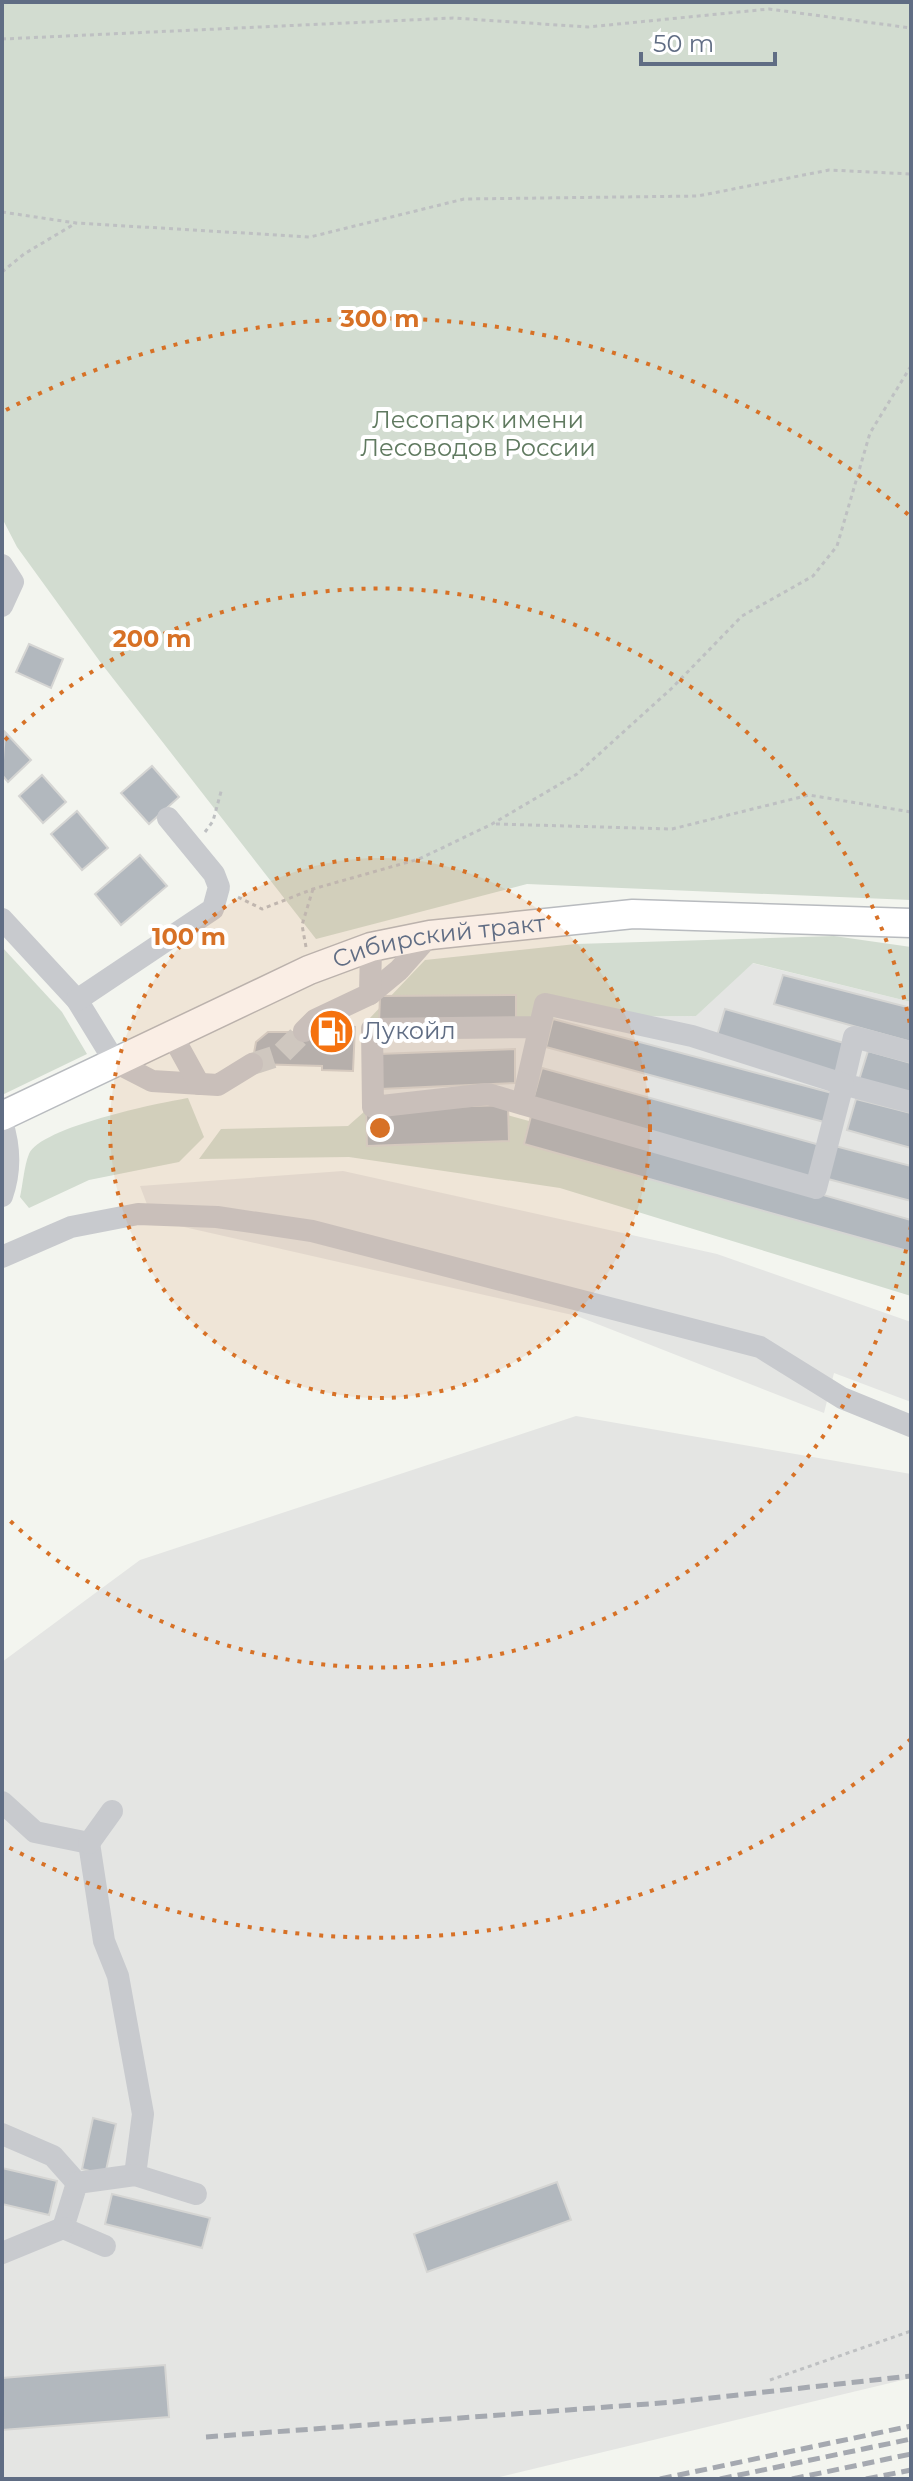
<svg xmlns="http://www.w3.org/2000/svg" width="913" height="2481" font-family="Montserrat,sans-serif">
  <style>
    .built { fill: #e4e5e3 }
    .green { fill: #d2dcd0 }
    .building { fill: #b2b8be; stroke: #d5d5d3; stroke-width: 2 }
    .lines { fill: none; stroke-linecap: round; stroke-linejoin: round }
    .minor-tunnel { stroke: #ced3d4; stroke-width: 22; stroke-dasharray: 22 11; stroke-linecap: butt }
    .major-casing { stroke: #b8bbbf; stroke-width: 31 }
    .path { stroke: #bec0c2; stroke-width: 3; stroke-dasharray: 4 4; stroke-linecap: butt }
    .minor { stroke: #c8cace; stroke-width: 22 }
    .major { stroke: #fff; stroke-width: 28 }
    .rail { stroke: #a5a9b0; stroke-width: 5; stroke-dasharray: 12 6; stroke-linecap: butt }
    .ring { fill: none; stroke: #d77126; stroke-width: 4; stroke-dasharray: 4 8 }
    .labels { text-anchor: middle; stroke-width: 8; stroke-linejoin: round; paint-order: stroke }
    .park-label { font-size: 24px; fill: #607a60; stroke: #fff }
    .street-label { font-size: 24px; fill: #606d84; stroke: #fff }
    .poi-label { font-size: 24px; fill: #606d84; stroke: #fff; text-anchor: start }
    .centre { fill: #d77126; stroke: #fff; stroke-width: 4 }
    .ring-label { font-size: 24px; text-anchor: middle; font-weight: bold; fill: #d77126; stroke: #fff; stroke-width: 8; stroke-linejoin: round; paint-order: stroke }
  </style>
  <rect width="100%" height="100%" fill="#f3f5ef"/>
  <!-- built -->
  <g class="built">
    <polygon points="752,963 911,1002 911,1223 488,1094 373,1107 369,1019 696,1016"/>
    <polygon points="343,1171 717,1254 911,1322 911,1402 834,1373 824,1413 577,1316 153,1220 140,1186"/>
    <polygon points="576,1416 911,1474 911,2378 491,2479 2,2479 2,1662 140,1560"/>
  </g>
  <!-- green -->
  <g class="green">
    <polygon points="2,2 911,2 911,900 527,884 316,939 101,663 17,547 2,518"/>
    <polygon points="834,936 911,947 911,1002 753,963 696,1016 369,1019 425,960 576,944"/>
    <polygon points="2,947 62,1012 87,1054 2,1095"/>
    <path d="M188,1098L204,1137L179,1162L89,1180L29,1208L20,1197C23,1184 24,1166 29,1154C41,1127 158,1103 188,1098Z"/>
    <polygon points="471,1105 784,1191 911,1231 911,1296 560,1188 349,1157 199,1159 221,1129 348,1126 365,1111"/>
  </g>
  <!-- building -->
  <g class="building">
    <polygon points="29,644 63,659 51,688 16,672"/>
    <polygon points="5,732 31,760 8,782 2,775"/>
    <polygon points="152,766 179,797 149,824 121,793"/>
    <polygon points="42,775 66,802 43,823 19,796"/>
    <polygon points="77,811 108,848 82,870 51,834"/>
    <polygon points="140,855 167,886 121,925 95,894"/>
    <polygon points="783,975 911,1008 911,1042 774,1004"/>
    <polygon points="516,995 516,1022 379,1023 380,996"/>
    <polygon points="725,1009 844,1043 836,1073 716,1039"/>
    <polygon points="553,1019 832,1093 824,1122 546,1047"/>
    <polygon points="324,1025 355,1027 353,1071 322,1070 322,1066 252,1064 256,1042 268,1032 324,1032"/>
    <polygon points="515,1049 515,1083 380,1089 378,1054"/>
    <polygon points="868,1051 911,1063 911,1094 859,1080"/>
    <polygon points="542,1068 820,1145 811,1178 533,1100"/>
    <polygon points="856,1099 911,1113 911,1148 847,1130"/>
    <polygon points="508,1105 509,1141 367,1146 366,1109"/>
    <polygon points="532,1112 911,1220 911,1252 524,1144"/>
    <polygon points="835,1146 911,1166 911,1201 828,1179"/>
    <polygon points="93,2118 116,2124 105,2175 82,2169"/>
    <polygon points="2,2168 57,2181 49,2215 2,2204"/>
    <polygon points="557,2182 571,2220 427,2272 414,2234"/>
    <polygon points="112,2194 210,2218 202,2248 105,2224"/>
    <polygon points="165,2365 169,2417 2,2430 2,2378"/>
  </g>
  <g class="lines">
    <!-- minor-tunnel -->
    <polyline class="minor-tunnel" points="252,1064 280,1055 304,1031"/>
    <defs>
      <g id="major">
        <path id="s1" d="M2,1116L309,970L371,947L430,935L633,914L911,923"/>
      </g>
    </defs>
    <!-- major casing -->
    <use href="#major" class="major-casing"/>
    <!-- path -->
    <g class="path">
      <polyline points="2,39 453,18 588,27 769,9 911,28"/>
      <polyline points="2,212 76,223 310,237 464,199 698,196 829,170 911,174"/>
      <polyline points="2,272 24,254 76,223"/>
      <polyline points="496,824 672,829 809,795 911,812"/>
      <polyline points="205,832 213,821 222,788"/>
      <polyline points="238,897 262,909 313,889 419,859 492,824 577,774 672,688 742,616 813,576 837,546 870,433 911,366"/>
      <polyline points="306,947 302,925 313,889"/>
      <polyline points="770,2380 911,2331"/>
    </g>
    <!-- minor -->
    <g class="minor">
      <polyline points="2,565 13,582 2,606"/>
      <polyline points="2,919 77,1000 115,1062 152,1081 218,1085 252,1064"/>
      <polyline points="370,994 399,970 430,935"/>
      <polyline points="77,1000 213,909 219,887 214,874 168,818"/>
      <polyline points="304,1031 315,1020 370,994 371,947"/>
      <polyline points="172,1035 199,1084"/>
      <polyline points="911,1052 854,1037 843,1084 911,1102"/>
      <polyline points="522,1104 545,1004 692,1036 843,1084 816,1188 522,1104 488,1094 373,1107 372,1029 539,1027"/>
      <path d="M2,1122C10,1147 11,1171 2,1196"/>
      <polyline points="2,1257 71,1227 138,1214 217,1217 312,1231 760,1347 842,1398 911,1426"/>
      <polyline points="2,1802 35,1832 89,1843 104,1941 118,1976 143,2114 135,2175"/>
      <polyline points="89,1843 112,1811"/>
      <polyline points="2,2134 53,2156 77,2183"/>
      <polyline points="105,2246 63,2228 77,2183 135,2175 196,2194"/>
      <polyline points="2,2253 63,2228"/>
    </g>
    <!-- major -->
    <use href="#major" class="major"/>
    <!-- rail -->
    <g class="rail">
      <polyline points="206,2437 674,2402 911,2376"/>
      <polyline points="660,2479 911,2426"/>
      <polyline points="720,2479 911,2439"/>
      <polyline points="792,2479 911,2454"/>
      <polyline points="866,2479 911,2470"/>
    </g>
  </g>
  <!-- distance rings -->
  <circle cx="380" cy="1128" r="270" fill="#d77126" fill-opacity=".12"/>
  <g class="ring">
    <circle cx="380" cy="1128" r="270"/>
    <path d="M911 1226A540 540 0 0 1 5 1516M5 740A540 540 0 0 1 911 1030"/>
    <path d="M911 1739A809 809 0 0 1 6 1846M6 410A809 809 0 0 1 911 517"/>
  </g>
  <!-- icons -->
  <defs>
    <symbol id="fuel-disc" viewBox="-11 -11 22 22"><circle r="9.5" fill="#f5720f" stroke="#fff"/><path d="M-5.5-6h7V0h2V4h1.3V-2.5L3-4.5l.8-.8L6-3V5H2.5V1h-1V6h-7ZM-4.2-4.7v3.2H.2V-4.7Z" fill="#fff"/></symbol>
  </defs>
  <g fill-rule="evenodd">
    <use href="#fuel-disc" x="306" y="1006" width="51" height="51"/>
  </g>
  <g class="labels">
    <!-- park labels -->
    <g class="park-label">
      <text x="478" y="428">Лесопарк имени<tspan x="478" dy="28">Лесоводов России</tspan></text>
    </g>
    <!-- street labels -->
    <g class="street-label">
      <text dy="8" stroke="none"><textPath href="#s1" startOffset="474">Сибирский тракт</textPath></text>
    </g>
    <!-- poi labels -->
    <g class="poi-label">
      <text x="363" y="1039">Лукойл</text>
    </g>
  </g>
  <circle cx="380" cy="1128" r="12" class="centre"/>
  <g class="ring-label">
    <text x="380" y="327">300 m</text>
    <text x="152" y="647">200 m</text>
    <text x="189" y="945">100 m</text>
  </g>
  <!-- border -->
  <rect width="913" height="2481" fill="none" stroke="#606d84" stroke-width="8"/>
  <!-- scale -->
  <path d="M641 52v12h134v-12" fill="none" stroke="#606d84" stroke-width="4"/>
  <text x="653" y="52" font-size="24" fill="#606d84" stroke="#ffffff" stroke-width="6" paint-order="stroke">50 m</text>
</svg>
